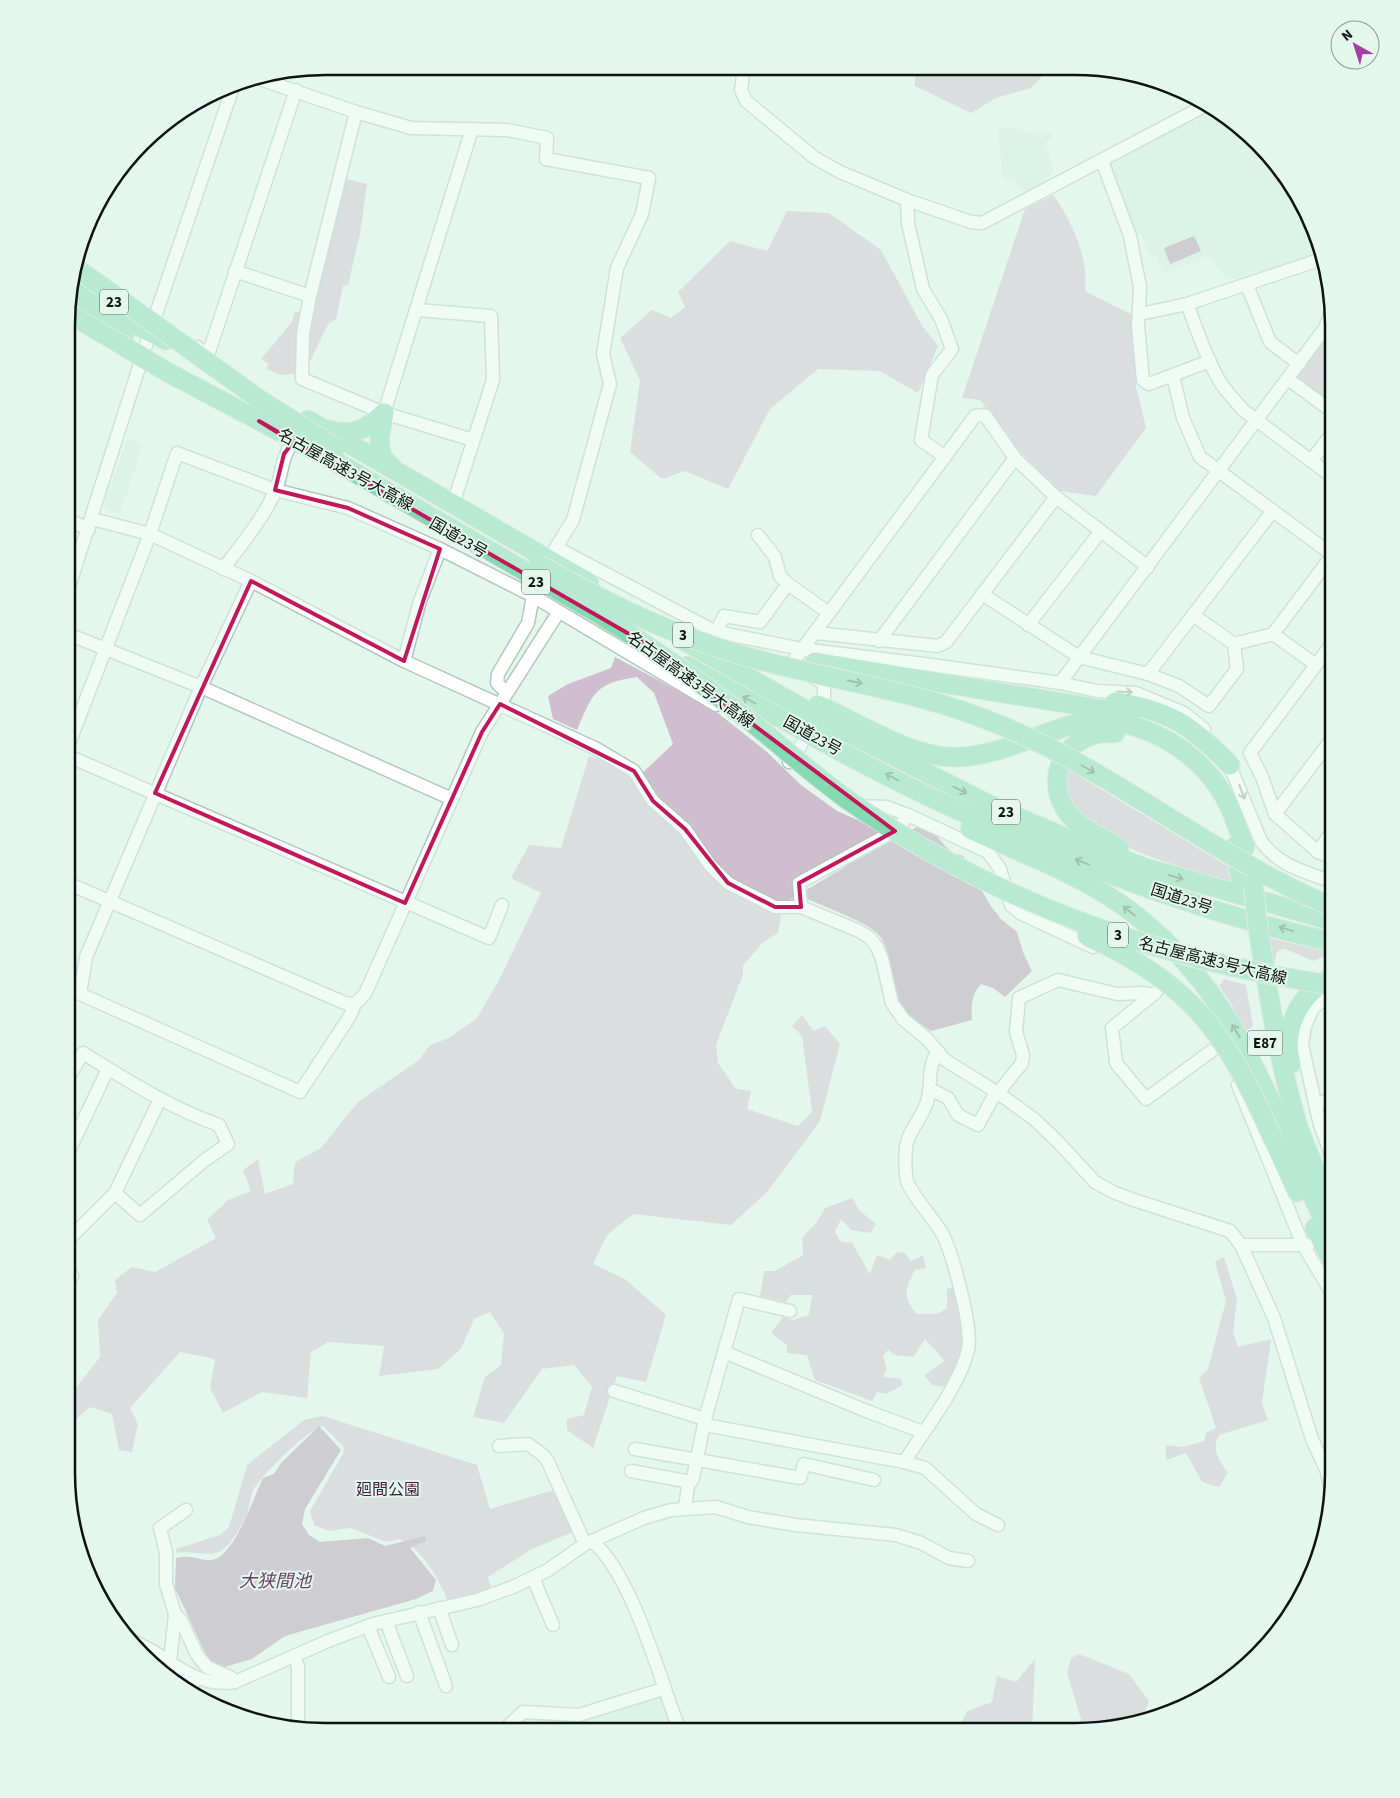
<svg xmlns="http://www.w3.org/2000/svg" width="1400" height="1798" font-family="'Source Sans 3','Noto Sans JP',sans-serif">
  <style>
    .built { fill: #d2eee0 }
    .green { fill: #cfbece }
    .water { fill: #b399b2 }
    .lines { fill: none; stroke-linecap: round; stroke-linejoin: round }
    .minor-casing { stroke: #b4c7bd; stroke-width: 15 }
    .highway-casing { stroke: #d8d9d9; stroke-width: 21 }
    .minor { stroke: #fff; stroke-width: 12 }
    .highway { stroke: #84dab3; stroke-width: 19 }
    .highway-bridge-casing { stroke: #d8d9d9; stroke-width: 21; stroke-linecap: butt }
    .highway-bridge { stroke: #84dab3; stroke-width: 19 }
    .oneway { stroke: #4e806a }
    .oneway2 { stroke: #9ea19f }
    .marked { fill: none; stroke: #c2185b; stroke-width: 4; stroke-linejoin: round }
    .labels { text-anchor: middle; stroke-width: 4; stroke-linejoin: round; paint-order: stroke }
    .shield { fill: #e4f7ed; stroke: #4e5752; stroke-width: 1 }
    .shield-label { font-size: 15px; font-weight: bold; fill: #0d1310 }
    .street-label { font-size: 16px; fill: #0d1310; stroke: #e4f7ed }
    .park-label { font-size: 16px; fill: #401c3f; stroke: #e4f7ed }
    .water-label { font-size: 18px; font-style: italic; fill: #694267; stroke: #e4f7ed }
    .rim { fill: none; stroke: #0d1310; stroke-width: 2.5 }
  </style>
  <rect width="100%" height="100%" fill="#e4f7ed"/>
  <!-- built -->
  <g class="built">
    <polygon points="1212,106 1270,155 1307,210 1323,254 1228,280 1208,256 1164,274 1155,254 1150,255 1141,234 1133,236 1105,164"/>
    <polygon points="1009,126 1025,132 1051,133 1053,139 1045,142 1054,171 1044,182 1046,186 1027,197 1025,189 1018,189 1017,179 1007,180 1000,176 1003,170 997,130"/>
    <polygon points="127,439 143,444 120,514 107,510 104,504"/>
    <polygon points="656,1696 664,1700 676,1731 508,1730 525,1715 580,1719"/>
  </g>
  <!-- green -->
  <g class="green">
    <polygon points="902,68 1050,68 1031,88 996,98 971,113 915,86 915,73"/>
    <polygon points="1279,169 1307,210 1318,240 1311,242"/>
    <polygon points="343,178 367,184 360,234 348,285 343,286 336,319 328,324 308,366 306,334"/>
    <path d="M1053,195C1072,221 1089,258 1085,291L1133,315L1136,387L1146,428L1096,496L1060,491L1017,449L980,400L962,398L1025,209Z"/>
    <polygon points="787,211 829,213 881,250 923,327 938,346 918,393 880,371 818,369 770,409 728,489 685,471 662,479 630,452 640,380 620,338 652,310 671,318 685,307 678,292 730,241 767,251"/>
    <polygon points="295,312 304,313 299,373 282,375 266,369 269,364 261,359 292,322"/>
    <polygon points="1333,317 1334,325 1334,409 1294,377"/>
    <path d="M615,657L714,710L767,752L801,785L837,811L860,821L879,833L797,880L798,895L783,903L778,933L762,943L743,966V974L716,1045L718,1063L736,1089L751,1091L747,1109L798,1126L812,1112L802,1036L792,1026L802,1015L814,1031L825,1026L840,1044L820,1121L768,1191L731,1225L633,1214L607,1235L593,1264L625,1279L666,1315L646,1382L617,1376L593,1448L567,1430V1419L584,1415L592,1387L574,1365L542,1369L504,1423L473,1417L485,1377L501,1365L504,1334L490,1312L474,1319L461,1349L438,1369L379,1376L384,1346L328,1342L311,1352L307,1398L262,1392L223,1413L210,1388L215,1359L180,1352L130,1408L138,1424L132,1452L119,1450L112,1414L90,1407L66,1428V1401L100,1357L98,1320L117,1293L115,1280L132,1267L155,1272L216,1238L207,1220L228,1200L251,1191L243,1170L258,1159L265,1194L293,1184L295,1162L321,1148L358,1102L419,1060L430,1045L449,1038L477,1018L499,980L541,893L511,878L529,845L561,848L589,756L609,762L635,780L673,744L654,693L637,677C595,683 593,693 577,730L553,719L548,696L568,684L611,668Z"/>
    <path d="M1068,769L1232,869L1233,882C1189,869 1043,836 1068,769Z"/>
    <polygon points="1269,938 1333,953 1333,966 1323,957 1313,961 1283,948 1276,953 1275,964 1272,966"/>
    <polygon points="1224,979 1246,985 1253,1026 1244,1032 1232,1005 1219,986"/>
    <path d="M852,1198L860,1211L876,1224L870,1233L851,1230L841,1219L835,1232L841,1242L852,1243L870,1274L877,1255L890,1260L897,1252L905,1253L911,1261L923,1255L926,1268L915,1270C905,1289 902,1297 917,1314H937L947,1308V1289L955,1287L964,1349L944,1387L932,1385L924,1375L945,1361L925,1339L913,1357L895,1355L888,1350L883,1356L887,1369L883,1377L901,1379L903,1385L886,1394L877,1392L872,1401L815,1380L807,1355L787,1353V1345L771,1333L783,1317L793,1320L809,1315L812,1295H791L786,1302L760,1296L764,1271H775L803,1255L802,1238L817,1222L825,1208Z"/>
    <path d="M1224,1257L1237,1299L1233,1333L1238,1347L1271,1339L1262,1403L1268,1420L1219,1435C1211,1449 1219,1461 1228,1472L1219,1487L1202,1482L1186,1453L1166,1460V1445L1183,1447L1204,1441L1206,1433L1216,1428L1199,1378L1208,1369L1226,1301L1215,1262Z"/>
    <path d="M323,1416L477,1465L490,1509L557,1489L580,1529L532,1549L488,1577L492,1592L449,1602C435,1574 428,1556 400,1539L386,1542L351,1528L329,1531L314,1525L310,1511L343,1454L344,1447L323,1426C307,1430 265,1472 255,1487C250,1495 250,1507 246,1516C241,1527 230,1547 219,1552C208,1557 191,1550 177,1553L176,1549L220,1535L229,1527L247,1465L304,1420Z"/>
    <polygon points="1079,1654 1129,1674 1149,1701 1140,1723 1078,1731 1081,1719 1067,1673 1071,1658"/>
    <polygon points="1035,1659 1032,1732 958,1731 967,1711 992,1702 997,1676 1016,1682"/>
  </g>
  <!-- water -->
  <g class="water">
    <polygon points="1194,236 1201,251 1170,264 1164,248"/>
    <path d="M919,826L938,833V838L951,852L963,856L990,905L1001,919L1017,932L1023,952L1032,971L1005,997L993,988L981,984C971,995 971,1006 972,1020L931,1031C921,1024 908,1017 901,1006C887,984 896,953 877,933C864,921 825,907 807,899L806,890L845,867L850,860L853,862Z"/>
    <path d="M319,1426L341,1450L305,1509L302,1524L309,1535L320,1542L368,1538L385,1546L425,1536L426,1541L410,1548L436,1580L433,1591L416,1599L285,1636L252,1659L221,1668L212,1663L206,1655L175,1588L176,1558C192,1554 196,1560 210,1560C233,1561 254,1496 263,1478L274,1474L281,1463Z"/>
  </g>
  <g class="lines">
    <defs>
      <g id="minor">
        <polyline points="744,67 741,90 746,101 815,158 840,172 907,200 971,222 982,223 1208,104"/>
        <polyline points="257,78 356,112 411,128 507,130 547,138 546,159 649,178 642,214 617,268 603,354 610,384 573,520 552,554"/>
        <polyline points="356,112 310,296 303,334 302,379 384,413 473,440"/>
        <polyline points="1102,161 1130,236 1140,287 1138,326 1143,380 1149,384 1210,361"/>
        <polyline points="907,200 908,223 923,289 941,319 952,349 932,375 921,440 945,457"/>
        <polyline points="235,271 310,296"/>
        <polyline points="1247,285 1270,342 1299,364"/>
        <path d="M1187,304C1197,329 1205,356 1219,380C1225,391 1235,400 1243,410L1334,478"/>
        <polyline points="417,310 491,316 493,380 453,504"/>
        <polyline points="1140,314 1187,304 1325,258"/>
        <polyline points="197,347 208,355 296,90"/>
        <polyline points="1173,376 1183,418 1200,457 1334,556"/>
        <polyline points="1288,379 1334,413"/>
        <polyline points="384,413 472,129"/>
        <polyline points="1311,461 1334,431"/>
        <polyline points="92,519 150,534 251,581 404,661 595,748 634,771 653,801 685,829 710,865 728,883 775,907 801,907 859,931 870,938 877,947 882,959 892,1003 903,1019 926,1038 945,1060 998,1093 1034,1119 1058,1142 1095,1182 1113,1192 1134,1200 1230,1231 1241,1245 1274,1318 1312,1439 1327,1472 1332,1494"/>
        <polyline points="68,520 89,529"/>
        <polyline points="758,535 775,557 780,576 788,584 829,613"/>
        <polyline points="557,548 716,632 802,649 932,665 1060,683 1097,691 1136,693 1184,713 1204,729"/>
        <path d="M223,569C242,544 262,520 275,492C283,474 280,459 293,442"/>
        <polyline points="251,581 201,687 86,957 80,994 300,1092 350,1016 355,1004 365,994 482,732 558,613"/>
        <polyline points="68,590 155,317 234,84"/>
        <polyline points="982,594 1079,657 1148,674 1179,686 1209,706 1237,669 1234,644 1193,615"/>
        <polyline points="1028,625 1101,531"/>
        <polyline points="716,632 724,616 760,622 788,584"/>
        <polyline points="816,633 938,646 946,642 1056,497"/>
        <polyline points="68,634 201,687 452,799"/>
        <polyline points="1273,634 1316,665"/>
        <polyline points="879,641 1015,458"/>
        <polyline points="1234,644 1273,634 1334,553"/>
        <polyline points="404,661 420,601 440,549"/>
        <polyline points="1148,674 1272,512"/>
        <polyline points="1060,683 1325,328 1332,309"/>
        <polyline points="506,692 497,683 498,674 528,623 533,596"/>
        <polyline points="824,697 824,684 792,663 975,416 985,415 1015,458 1056,497 1148,567"/>
        <polyline points="68,746 150,534 177,453 275,490 348,508 440,549 533,596 716,705"/>
        <polyline points="68,756 489,938 502,905"/>
        <path d="M1227,759L1261,841C1279,866 1305,872 1333,882"/>
        <polyline points="789,762 801,745"/>
        <polyline points="859,806 887,807 908,815"/>
        <polyline points="1275,814 1334,736"/>
        <polyline points="1318,852 1333,830"/>
        <polyline points="1333,858 1318,852 1275,814 1262,777 1250,753 1334,641"/>
        <polyline points="67,883 345,1003 355,1004"/>
        <polyline points="801,907 799,883 898,829 908,815 988,852 1000,869 1011,905 1020,913 1093,947"/>
        <polyline points="1156,992 1112,1028 1116,1063 1146,1099 1217,1047"/>
        <polyline points="1238,1085 1303,1245 1333,1295"/>
        <polyline points="930,1089 948,1098 958,1115 978,1125 996,1092"/>
        <polyline points="998,1093 1022,1063 1023,1055 1016,1032 1019,998 1058,980 1117,994 1143,993 1152,995"/>
        <polyline points="1315,1104 1333,1099"/>
        <polyline points="67,1155 108,1069"/>
        <polyline points="1333,1160 1320,1125 1302,1045 1305,1026 1313,1008 1333,992"/>
        <polyline points="115,1193 160,1099"/>
        <path d="M67,1241L115,1193L140,1215L205,1160L228,1144L219,1125C170,1108 127,1080 83,1053L67,1080"/>
        <polyline points="1241,1245 1308,1245"/>
        <polyline points="67,1283 72,1276 67,1269"/>
        <polyline points="724,1352 739,1299 790,1311"/>
        <polyline points="614,1391 705,1419"/>
        <path d="M705,1425L904,1462C924,1431 960,1385 968,1350C973,1329 953,1255 943,1235C935,1220 912,1196 907,1181C905,1173 905,1156 906,1147C908,1131 922,1118 927,1102C932,1085 927,1066 938,1051"/>
        <polyline points="499,1446 528,1444 543,1455 548,1462 585,1544"/>
        <polyline points="635,1449 800,1478 804,1464 874,1480"/>
        <polyline points="904,1462 925,1468 976,1514 998,1525"/>
        <polyline points="631,1471 691,1482"/>
        <polyline points="685,1508 688,1486 693,1478 705,1419 724,1352 869,1412 923,1432"/>
        <polyline points="186,1510 160,1528 166,1553 166,1584 175,1614 181,1620 197,1655 207,1667 230,1677 235,1682"/>
        <path d="M593,1542C633,1576 660,1680 680,1731"/>
        <polyline points="533,1578 553,1625"/>
        <polyline points="439,1608 452,1645"/>
        <polyline points="419,1612 446,1686"/>
        <polyline points="386,1621 407,1676"/>
        <polyline points="368,1626 389,1677"/>
        <path d="M127,1639C167,1652 189,1689 235,1682L328,1641L373,1624L477,1600L513,1587L548,1570L585,1544L644,1518L671,1510L716,1507L748,1517L796,1525L896,1535L921,1543L949,1558L968,1561"/>
        <polyline points="295,1657 298,1667 298,1730"/>
        <polyline points="170,1662 175,1614"/>
        <polyline points="188,1692 197,1678"/>
        <polyline points="504,1730 523,1712 579,1715 663,1689"/>
      </g>
      <g id="highway">
        <polyline points="71,283 136,325 166,340"/>
        <polyline points="68,300 124,337"/>
        <path d="M384,413C381,432 373,452 391,466"/>
        <polyline points="308,420 589,583"/>
        <path d="M330,430C354,437 368,428 384,413"/>
        <polyline points="681,639 832,725 996,808 1083,845 1146,868 1333,921"/>
        <polyline points="815,662 1130,714"/>
        <path d="M687,666C769,711 851,760 936,800C1060,858 1199,913 1333,942"/>
        <path d="M1115,702C1171,711 1191,725 1230,765"/>
        <path d="M818,705C857,722 909,756 951,757C996,758 1033,735 1075,724C1128,711 1187,743 1217,785C1230,803 1237,826 1245,847"/>
        <path d="M1115,733C1070,728 1040,776 1068,813C1081,830 1102,836 1119,848"/>
        <path d="M970,829C1018,852 1075,872 1119,903C1241,987 1271,1115 1333,1239"/>
        <polyline points="1234,847 1241,880"/>
        <path d="M1259,935C1269,998 1279,1061 1297,1123C1305,1147 1316,1171 1325,1194"/>
        <path d="M1291,1064C1281,1030 1300,992 1332,978"/>
        <polyline points="1274,1141 1297,1192"/>
        <polyline points="1315,1228 1333,1262"/>
      </g>
    </defs>
    <!-- minor casing -->
    <use href="#minor" class="minor-casing"/>
    <!-- highway casing -->
    <use href="#highway" class="highway-casing"/>
    <!-- minor -->
    <use href="#minor" class="minor"/>
    <!-- highway -->
    <use href="#highway" class="highway"/>
    <defs>
      <g id="highway-bridge">
        <polyline points="76,268 259,399 336,448"/>
        <path d="M68,313L169,373L328,457L599,614C648,645 695,678 740,713C777,741 810,773 848,800C965,882 1096,936 1234,967C1267,974 1300,981 1333,985"/>
        <path d="M538,564C603,601 669,634 741,655C826,680 913,689 995,723C1115,771 1214,858 1333,907"/>
        <polyline points="1253,884 1259,935"/>
        <path d="M1087,936C1195,986 1227,1035 1274,1141"/>
      </g>
    </defs>
    <!-- highway-bridge casing -->
    <use href="#highway-bridge" class="highway-bridge-casing"/>
    <!-- highway-bridge -->
    <use href="#highway-bridge" class="highway-bridge"/>
  </g>
  <!-- one-way arrows -->
  <defs><path id="oneway-shaft" d="M-6 0H5M1.5-3L5.5 0L1.5 3" fill="none" stroke-width="1.6" stroke-linecap="round" stroke-linejoin="round" transform="scale(1.25)"/></defs>
  <g class="oneway">
    <use href="#oneway-shaft" transform="translate(855 682) rotate(12)"/>
    <use href="#oneway-shaft" transform="translate(749 700) rotate(-151)"/>
    <use href="#oneway-shaft" transform="translate(1088 769) rotate(30)"/>
    <use href="#oneway-shaft" transform="translate(892 777) rotate(-152)"/>
    <use href="#oneway-shaft" transform="translate(960 790) rotate(26)"/>
    <use href="#oneway-shaft" transform="translate(1082 862) rotate(-159)"/>
    <use href="#oneway-shaft" transform="translate(1176 877) rotate(16)"/>
    <use href="#oneway-shaft" transform="translate(1129 911) rotate(-142)"/>
    <use href="#oneway-shaft" transform="translate(1286 929) rotate(-165)"/>
    <use href="#oneway-shaft" transform="translate(1236 1031) rotate(-120)"/>
  </g>
  <g class="oneway2">
    <use href="#oneway-shaft" transform="translate(1125 692) rotate(3)"/>
    <use href="#oneway-shaft" transform="translate(1242 792) rotate(69)"/>
  </g>
  <!-- marked area -->
  <path d="M0 0H1400V1798H0ZM259,421L643,642L895,831L799,883L801,907H775L728,883L685,829L653,801L634,771L500,704L482,732L405,903L155,793L251,581L404,661L440,549L348,508L275,490L284,454L293,442Z" fill="#e4f7ed" fill-opacity=".55" fill-rule="evenodd"/>
  <path class="marked" d="M259,421L643,642L895,831L799,883L801,907H775L728,883L685,829L653,801L634,771L500,704L482,732L405,903L155,793L251,581L404,661L440,549L348,508L275,490L284,454L293,442Z"/>
  <g class="labels">
    <!-- shield labels -->
    <g class="shield">
      <rect x="100" y="289.5" width="28" height="25" rx="4"/>
      <rect x="522" y="569.5" width="28" height="25" rx="4"/>
      <rect x="673" y="622.5" width="20" height="25" rx="4"/>
      <rect x="992" y="799.5" width="28" height="25" rx="4"/>
      <rect x="1108" y="922.5" width="20" height="25" rx="4"/>
      <rect x="1247.5" y="1030.5" width="35" height="25" rx="4"/>
    </g>
    <g class="shield-label">
      <text x="114" y="307">23</text>
      <text x="536" y="587">23</text>
      <text x="683" y="640">3</text>
      <text x="1006" y="817">23</text>
      <text x="1118" y="940">3</text>
      <text x="1265" y="1048">E87</text>
    </g>
    <!-- street labels -->
    <g class="street-label">
      <text transform="translate(346 469) rotate(29)" y="6">名古屋高速3号大高線</text>
      <text transform="translate(459 537) rotate(30)" y="6">国道23号</text>
      <text transform="translate(691 679) rotate(36)" y="6">名古屋高速3号大高線</text>
      <text transform="translate(813 735) rotate(29)" y="6">国道23号</text>
      <text transform="translate(1182 898) rotate(18)" y="6">国道23号</text>
      <text transform="translate(1213 960) rotate(14)" y="6">名古屋高速3号大高線</text>
    </g>
    <!-- park labels -->
    <g class="park-label">
      <text x="388" y="1495">廻間公園</text>
    </g>
    <!-- water labels -->
    <g class="water-label">
      <text x="275" y="1587">大狭間池</text>
    </g>
  </g>
  <!-- crop -->
  <path d="M0 0H1400V1798H0ZM325 75H1075A250 250 0 0 1 1325 325V1473A250 250 0 0 1 1075 1723H325A250 250 0 0 1 75 1473V325A250 250 0 0 1 325 75Z" fill="#e4f7ed" fill-rule="evenodd"/>
  <path class="rim" d="M325 75H1075A250 250 0 0 1 1325 325V1473A250 250 0 0 1 1075 1723H325A250 250 0 0 1 75 1473V325A250 250 0 0 1 325 75Z"/>
  <!-- north arrow -->
  <g transform="translate(1355 45) rotate(321)"><circle r="24" fill="#e4f7ed" stroke="#8e9c95"/>
  <path d="M0-4L9 19L0 12L-9 19Z" fill="#a43fa3"/>
  <text y="-8" font-size="14" font-weight="bold" text-anchor="middle" fill="#0d1310">N</text>
  </g>
</svg>
